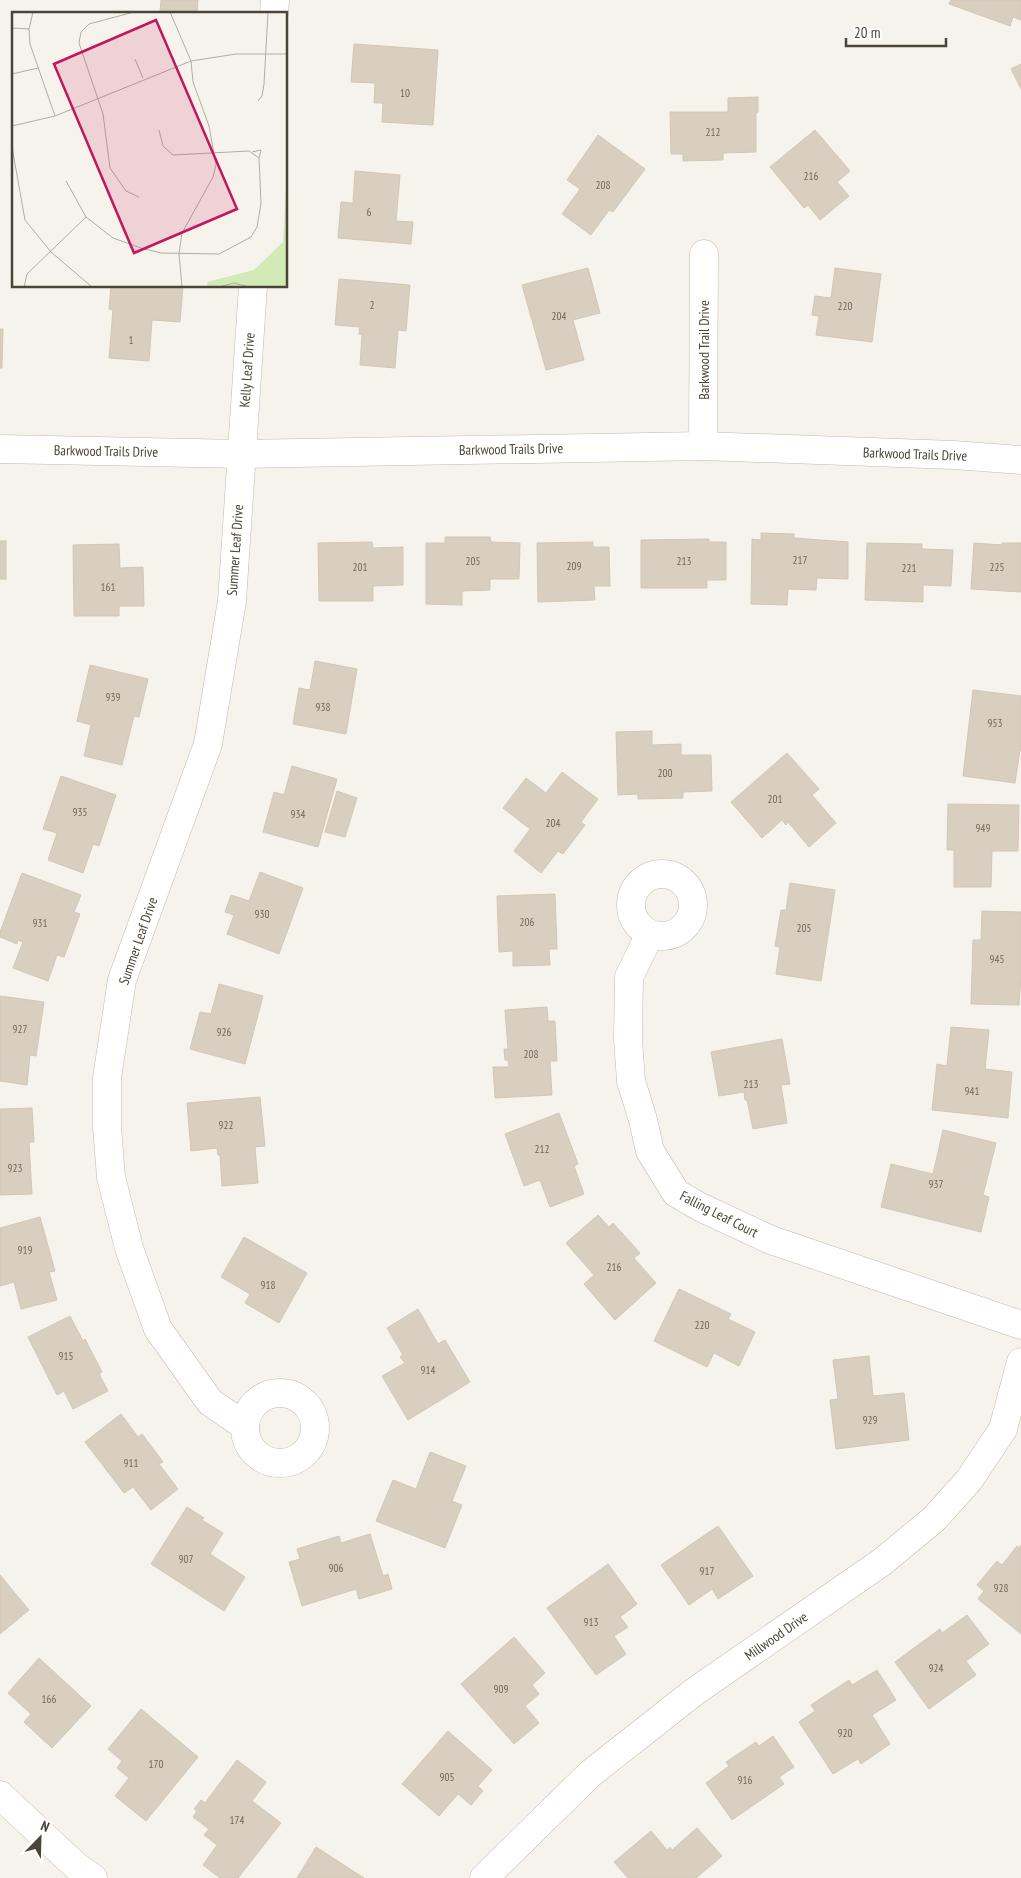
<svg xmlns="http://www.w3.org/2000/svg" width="1021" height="1878" font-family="'PT Sans Narrow',sans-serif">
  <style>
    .building { fill: #d8cfc1; stroke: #d3c7b4 }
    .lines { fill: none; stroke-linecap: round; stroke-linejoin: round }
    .minor-casing { stroke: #c2bbae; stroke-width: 29 }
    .minor { stroke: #fff; stroke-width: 28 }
    .labels { text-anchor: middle; stroke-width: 5; stroke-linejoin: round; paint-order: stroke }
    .number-label { font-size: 11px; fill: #6e675b }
    .street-label { font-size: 14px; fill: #4b4439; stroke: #fff }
    .inset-road { fill: none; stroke: #b2ada4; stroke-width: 1 }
    .view { fill: #c2185b; fill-opacity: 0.15; stroke: #c2185b; stroke-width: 2.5 }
    .inset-edge { fill: none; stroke: #4b4439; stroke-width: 2.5 }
  </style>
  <rect width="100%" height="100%" fill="#f6f3ec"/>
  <!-- building -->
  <g class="building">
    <polygon points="161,0 198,0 197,14 160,12"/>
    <polygon points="951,0 1021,0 1021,20 1013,17 1010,26 949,4"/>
    <polygon points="354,44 438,50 433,125 382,122 383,103 374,103 375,83 351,82"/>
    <polygon points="1021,64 1021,89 1011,69"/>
    <polygon points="758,97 758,112 756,113 756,152 723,153 723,160 683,161 683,154 671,154 670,112 728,112 728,98"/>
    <polygon points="815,130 850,171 837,182 849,196 820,220 808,205 804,208 770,167"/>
    <polygon points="598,135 645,169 613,212 609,210 591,235 562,214 580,189 567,180"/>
    <polygon points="355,171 400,175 396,221 413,222 411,244 338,238 341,202 353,203"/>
    <polygon points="588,268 600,313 573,320 584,360 546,370 522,285"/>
    <polygon points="835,268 881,274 872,342 816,335 819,316 812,315 815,296 831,298"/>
    <polygon points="339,279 410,285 406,331 398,330 395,368 360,365 362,335 359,334 360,327 335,325"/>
    <polygon points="111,286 183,286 180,322 152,320 149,361 109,358 113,310 109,309"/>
    <polygon points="0,329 3,329 2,368 0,368"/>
    <polygon points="761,533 794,534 794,538 848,542 848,579 817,578 816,590 788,589 787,605 751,604 752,539 761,540"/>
    <polygon points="445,537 490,537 491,542 520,543 519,579 490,579 490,590 462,591 462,605 426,604 426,543 445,543"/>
    <polygon points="709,539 709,542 726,542 726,580 707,580 707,588 641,588 641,540"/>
    <rect x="0" y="541" width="6" height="38"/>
    <polygon points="372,542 373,548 403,547 403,585 373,586 373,601 319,601 318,543"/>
    <polygon points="593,542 593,547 609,547 610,586 594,586 595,600 538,602 537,543"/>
    <polygon points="867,543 922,544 922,549 953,550 951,586 923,585 923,602 865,600"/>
    <polygon points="974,543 1002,545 1002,543 1021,543 1021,592 971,589"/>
    <polygon points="119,544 120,568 143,567 144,606 119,606 119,616 74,616 73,545"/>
    <polygon points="315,661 357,669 346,734 293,724 299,688 310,690"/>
    <polygon points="90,665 148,679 139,717 134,716 122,765 84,756 91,725 77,721"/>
    <polygon points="973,690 1021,696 1021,751 1020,750 1015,783 963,776"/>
    <polygon points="652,731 652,745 681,744 681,755 711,755 712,791 683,792 683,798 638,799 638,794 618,795 616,732"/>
    <polygon points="787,753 819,789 812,795 836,823 809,847 788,822 786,825 782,820 762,838 731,802"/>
    <polygon points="292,766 337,779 318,847 263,832 274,792 284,795"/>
    <polygon points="562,772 598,799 581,822 585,825 563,854 558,851 541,873 514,851 530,829 503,808 526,778 546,793"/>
    <polygon points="61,776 116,795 99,846 93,844 83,873 48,860 57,833 43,829"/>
    <polygon points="337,791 357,798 345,837 325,832"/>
    <polygon points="948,804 1019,805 1018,851 992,851 991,887 954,887 954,850 947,850"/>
    <polygon points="260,872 303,888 279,954 227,934 234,915 225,912 231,895 249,901"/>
    <polygon points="22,873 81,895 74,912 80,914 64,957 57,955 48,981 13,968 23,942 18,940 17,944 0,937 0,932"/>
    <polygon points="790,883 835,890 821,981 776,974 780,947 775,946 781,910 786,910"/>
    <polygon points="555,894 557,949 549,949 550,965 513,966 513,951 499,952 497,896"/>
    <polygon points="982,911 1021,912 1021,977 1019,1005 971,1004 973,940 981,940"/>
    <polygon points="219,984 263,996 245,1064 190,1049 200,1012 211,1014"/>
    <polygon points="0,996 44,1002 36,1056 30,1055 27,1085 0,1081"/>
    <polygon points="547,1007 548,1021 555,1021 557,1061 550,1061 552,1095 495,1098 493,1067 509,1067 508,1060 505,1060 504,1049 508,1049 505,1010"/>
    <polygon points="951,1027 989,1030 985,1069 1012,1072 1008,1118 932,1110 937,1064 947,1066"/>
    <polygon points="782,1039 790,1084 781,1085 787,1123 753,1129 747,1100 745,1100 744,1092 719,1096 711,1052"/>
    <polygon points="260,1097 265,1146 255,1147 258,1183 222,1186 220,1155 218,1155 217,1148 191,1151 187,1103"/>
    <polygon points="32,1108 34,1142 29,1142 32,1194 0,1195 0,1109"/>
    <polygon points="559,1113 578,1164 574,1166 584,1194 550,1207 540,1180 524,1186 505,1134"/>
    <polygon points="943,1130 996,1143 983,1195 989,1197 981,1232 881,1207 891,1164 933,1174"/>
    <polygon points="598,1215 609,1227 613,1223 640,1253 634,1258 656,1283 615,1320 584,1284 594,1275 566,1243"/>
    <polygon points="40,1217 55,1271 49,1272 57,1300 21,1309 14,1282 0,1286 0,1228"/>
    <polygon points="244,1237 307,1273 279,1323 245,1303 250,1294 221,1277"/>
    <polygon points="679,1289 731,1314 728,1319 755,1332 739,1366 714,1353 707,1367 654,1341"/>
    <polygon points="418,1309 438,1344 445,1340 470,1382 408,1420 382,1376 405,1363 400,1357 403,1355 387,1328"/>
    <polygon points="70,1316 83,1341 85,1339 102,1372 99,1374 108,1391 73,1409 64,1391 57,1395 28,1337"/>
    <polygon points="869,1356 873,1396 904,1393 909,1440 836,1449 830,1400 838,1399 833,1360"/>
    <polygon points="121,1414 138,1437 142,1434 163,1462 159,1464 178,1489 151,1510 133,1487 124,1493 85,1442"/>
    <polygon points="430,1452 466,1466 452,1501 462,1505 445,1548 376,1521 393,1480 416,1489"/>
    <polygon points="187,1507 204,1518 202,1520 223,1533 210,1554 245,1577 224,1611 151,1564"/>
    <polygon points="718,1526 753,1576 718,1599 712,1589 689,1605 661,1565"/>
    <polygon points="370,1534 383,1576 388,1574 392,1589 359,1599 356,1589 302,1606 289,1562 300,1559 297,1549 339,1536 341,1543"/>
    <polygon points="1021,1545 1021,1634 978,1599 984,1591 977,1585 997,1561 1002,1565 1017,1546 1019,1548"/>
    <polygon points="608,1564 637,1604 620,1617 628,1627 614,1636 626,1654 596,1675 547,1608"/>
    <polygon points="0,1575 29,1610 0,1634"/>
    <polygon points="967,1615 989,1644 966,1661 976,1675 929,1709 895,1662 940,1629 942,1633"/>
    <polygon points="514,1637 545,1673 532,1685 539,1694 525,1706 539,1723 514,1744 461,1684"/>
    <polygon points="39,1658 91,1706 52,1748 24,1722 31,1714 8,1693"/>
    <polygon points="877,1670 896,1700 872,1715 890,1744 861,1764 858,1759 833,1774 799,1722 815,1711 811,1705 849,1680 852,1685"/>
    <polygon points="141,1709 198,1757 146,1821 115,1796 129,1778 117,1768 122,1761 108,1749"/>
    <polygon points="448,1731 492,1770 478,1786 483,1791 471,1805 458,1794 439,1816 402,1784"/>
    <polygon points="773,1736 794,1767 779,1777 784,1784 732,1820 706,1783 729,1766 726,1762 756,1742 759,1746"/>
    <polygon points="237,1760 266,1782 252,1801 281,1823 238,1878 220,1878 203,1865 217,1845 204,1835 209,1829 193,1817 197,1811 194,1809 201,1800 205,1803"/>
    <polygon points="697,1828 722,1856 696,1878 628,1878 614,1862 651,1831 667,1850 670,1847 672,1850"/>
    <polygon points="316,1847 364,1878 297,1878"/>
  </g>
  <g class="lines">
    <defs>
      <g id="minor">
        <polyline points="274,14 275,0"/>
        <polyline points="703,446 704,254"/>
        <polyline points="0,449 242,454 703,446 954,455 1021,460"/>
        <circle cx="662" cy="905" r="31"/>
        <polyline points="650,934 629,977 628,1039 631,1081 643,1120 650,1151 676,1193 700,1207 771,1240 1021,1325"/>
        <circle cx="280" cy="1428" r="35"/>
        <polyline points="245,1426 210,1402 158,1329 129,1248 111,1177 107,1127 107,1078 122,980 208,744 232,601 253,286"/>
        <polyline points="0,1795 76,1866 93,1878"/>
        <polyline points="484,1878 590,1774 694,1692 882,1562 934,1519 969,1480 1003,1429 1021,1362"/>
      </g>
    </defs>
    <!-- minor casing -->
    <use href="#minor" class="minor-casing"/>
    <!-- minor -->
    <use href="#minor" class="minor"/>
  </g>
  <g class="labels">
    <!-- number labels -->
    <g class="number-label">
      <text x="405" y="97">10</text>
      <text x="713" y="136">212</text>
      <text x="811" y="180">216</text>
      <text x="603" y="189">208</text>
      <text x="369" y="216">6</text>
      <text x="372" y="309">2</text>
      <text x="845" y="310">220</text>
      <text x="559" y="320">204</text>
      <text x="131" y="344">1</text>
      <text x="800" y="564">217</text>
      <text x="473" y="565">205</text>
      <text x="684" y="565">213</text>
      <text x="574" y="570">209</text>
      <text x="360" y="571">201</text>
      <text x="997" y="571">225</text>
      <text x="909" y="572">221</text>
      <text x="108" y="591">161</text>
      <text x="113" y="701">939</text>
      <text x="323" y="711">938</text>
      <text x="995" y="727">953</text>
      <text x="665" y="777">200</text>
      <text x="775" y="803">201</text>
      <text x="80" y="816">935</text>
      <text x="298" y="818">934</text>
      <text x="553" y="827">204</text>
      <text x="983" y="832">949</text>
      <text x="262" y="918">930</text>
      <text x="527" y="926">206</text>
      <text x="40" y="927">931</text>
      <text x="804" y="932">205</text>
      <text x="997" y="963">945</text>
      <text x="20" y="1033">927</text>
      <text x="224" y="1036">926</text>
      <text x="531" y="1058">208</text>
      <text x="751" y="1088">213</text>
      <text x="972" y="1095">941</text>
      <text x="226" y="1129">922</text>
      <text x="542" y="1153">212</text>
      <text x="15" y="1172">923</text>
      <text x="936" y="1188">937</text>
      <text x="25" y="1254">919</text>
      <text x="614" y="1271">216</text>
      <text x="268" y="1289">918</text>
      <text x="702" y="1329">220</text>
      <text x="66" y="1360">915</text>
      <text x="428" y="1374">914</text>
      <text x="870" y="1424">929</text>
      <text x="131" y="1467">911</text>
      <text x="186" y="1563">907</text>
      <text x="336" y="1572">906</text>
      <text x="707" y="1575">917</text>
      <text x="1001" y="1592">928</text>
      <text x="591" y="1626">913</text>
      <text x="936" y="1672">924</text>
      <text x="501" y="1693">909</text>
      <text x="49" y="1703">166</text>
      <text x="845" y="1737">920</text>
      <text x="156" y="1768">170</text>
      <text x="447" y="1781">905</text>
      <text x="745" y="1784">916</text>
      <text x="237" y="1824">174</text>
    </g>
    <!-- street labels -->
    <g class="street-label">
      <text transform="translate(704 350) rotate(-90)" y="5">Barkwood Trail Drive</text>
      <text transform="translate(247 370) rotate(-86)" y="5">Kelly Leaf Drive</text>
      <text transform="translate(511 449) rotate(-1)" y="5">Barkwood Trails Drive</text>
      <text transform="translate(106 451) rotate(1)" y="5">Barkwood Trails Drive</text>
      <text transform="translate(915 454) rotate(2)" y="5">Barkwood Trails Drive</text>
      <text transform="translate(235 550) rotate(-86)" y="5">Summer Leaf Drive</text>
      <text transform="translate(138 941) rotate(-71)" y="5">Summer Leaf Drive</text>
      <text transform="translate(719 1214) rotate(27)" y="5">Falling Leaf Court</text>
      <text transform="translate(776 1636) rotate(-35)" y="5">Millwood Drive</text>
    </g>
  </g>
  <!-- overview -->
  <g transform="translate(12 12)">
    <rect width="275" height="275" fill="#f6f3ec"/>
    <path d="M274,176L275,275H196L195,270L242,258L271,230Z" fill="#d2eab5"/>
    <path class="inset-road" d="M21,0L17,17L18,32L43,104M122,0L77,12L69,20L67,31L91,102L98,156L114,179L127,185M158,0L179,49L181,70L197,114L204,153L201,165L170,221L167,242L170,275M0,16L17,17M123,47L131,66M0,62L26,56M246,89L250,84L252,72L256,0M0,114L43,104L179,49L224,42H275M0,135L13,208L39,240L80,275M240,140L249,138L247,146M54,169L74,205L101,226L129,236L149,241L207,242L239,225L245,215L249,191L247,146L237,139L161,143L151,134L147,118M12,275L15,262L74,205M207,275L222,271L237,275"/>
    <path class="view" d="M144,8L225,197L122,241L42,52Z"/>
    <rect width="275" height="275" class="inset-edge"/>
  </g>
  <!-- north arrow -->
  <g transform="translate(40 1838) rotate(23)" stroke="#ffffff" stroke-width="4" paint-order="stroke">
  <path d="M0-4L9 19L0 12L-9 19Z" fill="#4b4439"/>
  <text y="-8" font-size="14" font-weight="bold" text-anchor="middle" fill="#4b4439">N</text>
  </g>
  <!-- scale -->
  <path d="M846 38v8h100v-8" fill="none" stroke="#4b4439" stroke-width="2.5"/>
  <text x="854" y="38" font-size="15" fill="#4b4439" stroke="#ffffff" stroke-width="4" paint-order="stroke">20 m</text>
</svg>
